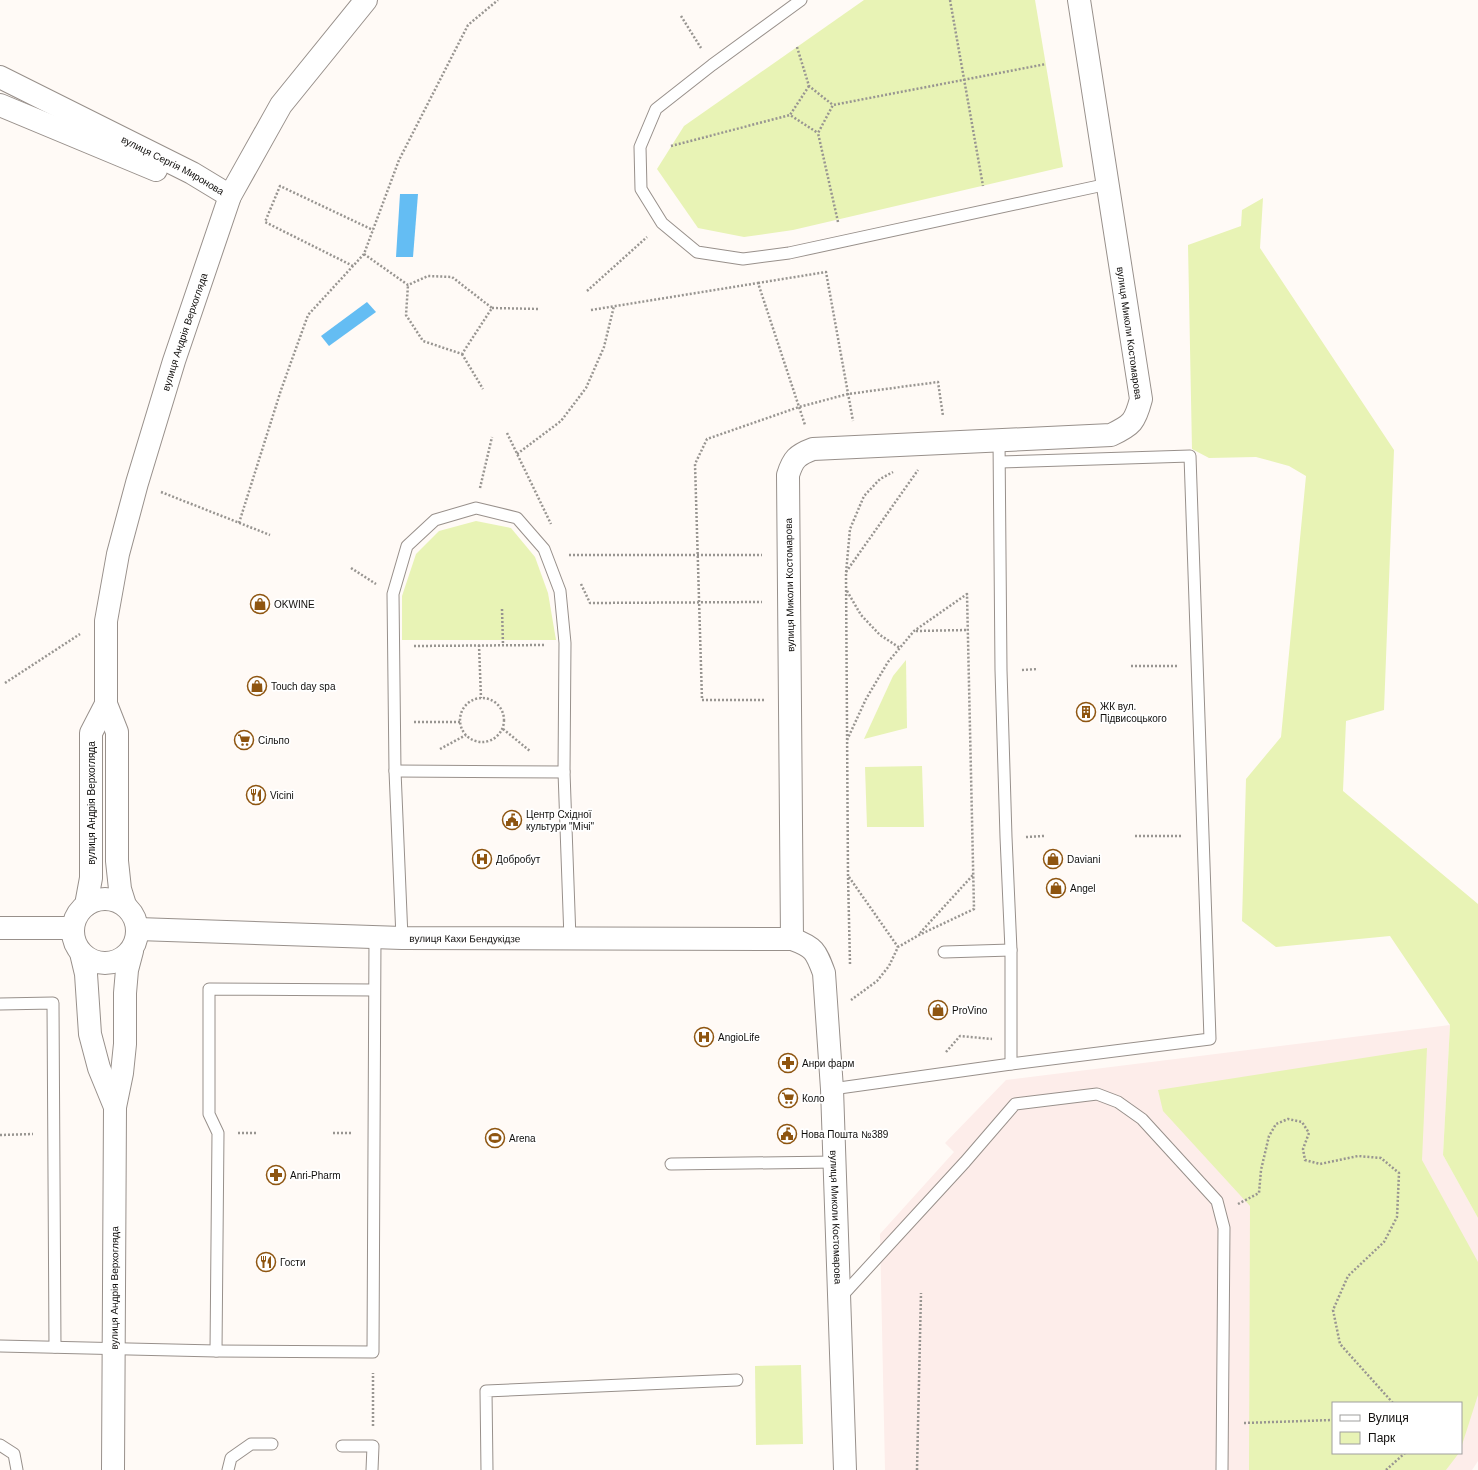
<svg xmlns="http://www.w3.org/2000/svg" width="1478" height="1470" font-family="Arial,sans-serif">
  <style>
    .medical { fill: #fdedea; fill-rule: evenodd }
    .green { fill: #e8f3b5 }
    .water { fill: #64bdf3 }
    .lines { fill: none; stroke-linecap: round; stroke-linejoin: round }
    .service-casing { stroke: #98908b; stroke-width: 13 }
    .minor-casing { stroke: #98908b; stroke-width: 24 }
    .path { stroke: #989591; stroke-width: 2.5; stroke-dasharray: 2 2; stroke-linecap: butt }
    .service { stroke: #fff; stroke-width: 11 }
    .minor { stroke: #fff; stroke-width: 22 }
    .labels { text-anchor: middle; stroke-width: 3.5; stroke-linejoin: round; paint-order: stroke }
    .street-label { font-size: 10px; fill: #100e0c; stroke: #fff }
    .poi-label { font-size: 10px; fill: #100e0c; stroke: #fff; text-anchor: start }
  </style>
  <rect width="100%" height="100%" fill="#fffaf6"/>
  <!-- medical -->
  <path class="medical" d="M1450,1025L1443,1155L1478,1218V1461L1472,1470H885L880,1234L954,1152L945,1143L1006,1080ZM1333,1403H1461V1453H1333Z"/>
  <!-- green -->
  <g class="green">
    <polygon points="864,0 1035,0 1063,167 793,230 744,237 698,228 657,169 684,126"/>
    <polygon points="1263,198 1260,248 1394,450 1384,710 1346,721 1343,791 1478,904 1478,1218 1443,1155 1450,1025 1390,936 1276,947 1242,921 1246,779 1281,737 1306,476 1289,466 1256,457 1209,458 1192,449 1188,245 1241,226 1242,210"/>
    <polygon points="476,521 511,528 535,557 548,593 556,640 402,640 402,596 416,554 439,531"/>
    <polygon points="906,660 907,728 864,739 893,676"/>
    <polygon points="922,766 924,827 867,827 865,767"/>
    <polygon points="1427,1048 1422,1160 1478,1262 1478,1395 1461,1448 1461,1403 1333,1403 1333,1453 1459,1453 1446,1470 1249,1470 1250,1206 1163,1111 1158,1090"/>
    <polygon points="801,1365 803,1444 756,1445 755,1366"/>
  </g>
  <!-- water -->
  <g class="water">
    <polygon points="400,194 418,194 413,257 396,257"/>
    <polygon points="367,302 376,312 329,346 321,336"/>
  </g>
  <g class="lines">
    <defs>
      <g id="service">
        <polyline points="801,0 712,65 656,109 640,147 641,189 662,223 697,252 743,259 789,253 1108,184"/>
        <polyline points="999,440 1001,670 1006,837 1011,950 1011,1064"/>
        <polyline points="395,771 564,772"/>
        <polyline points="402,938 395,771 393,594 407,546 435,520 476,508 517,518 544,549 560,591 565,643 564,772 570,939"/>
        <polyline points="944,952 1011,950"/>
        <polyline points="0,1004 53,1003 55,1347"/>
        <polyline points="832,1089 1011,1064 1210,1039 1190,456 1000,462"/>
        <polyline points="671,1164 835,1162"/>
        <polyline points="840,1298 965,1162 1015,1104 1097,1094 1118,1102 1142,1119 1217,1201 1224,1228 1222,1470"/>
        <polyline points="0,1346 216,1351 373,1352 375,937"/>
        <polyline points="216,1351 218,1133 209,1114 209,989 374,990"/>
        <polyline points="0,1445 14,1454 17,1470"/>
        <polyline points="342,1446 373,1446 372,1470"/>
        <polyline points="228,1470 231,1458 251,1444 272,1444"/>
        <polyline points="487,1470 486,1391 737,1380"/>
      </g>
      <g id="minor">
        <path id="s1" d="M0,77L192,173L230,196"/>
        <polyline points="0,105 156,170"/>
        <circle cx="105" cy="931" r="32"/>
        <polyline points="86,905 91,878 91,733 106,704"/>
        <path id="s2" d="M125,905L120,889L117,861V732L106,704V621L118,554L137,483L174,361L230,196L281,105L366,0"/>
        <polyline points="0,928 72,928"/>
        <path id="s3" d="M138,929L402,938L792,939C814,947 816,951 824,973L832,1089L845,1470"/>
        <path d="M792,939L788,475C793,459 797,455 813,449L1111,435C1132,425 1135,422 1141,399L1079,0"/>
        <polyline points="81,953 86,974 90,1034 99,1068 115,1107"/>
        <path id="s4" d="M113,1470L115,1107L122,1073L125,1044V993L127,970L132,951"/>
      </g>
    </defs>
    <!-- service casing -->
    <use href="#service" class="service-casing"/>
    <!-- minor casing -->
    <use href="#minor" class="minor-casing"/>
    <!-- path -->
    <g class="path">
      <polyline points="950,0 983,186"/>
      <polyline points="681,16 701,48"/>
      <polyline points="797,47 809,86 833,105"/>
      <polyline points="809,86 790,115 818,133"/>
      <polyline points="671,146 790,115"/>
      <polyline points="838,222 818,133 833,105 1046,64"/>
      <polyline points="364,254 408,285 428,276 452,277 492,308 462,354 423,341 406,315 408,285"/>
      <polyline points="353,266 265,222 280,186 373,230"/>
      <polyline points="758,283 826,272 853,421"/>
      <polyline points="587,291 647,237"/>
      <polyline points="492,308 540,309"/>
      <polyline points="591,310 758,283 805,425"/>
      <polyline points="462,354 483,389"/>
      <polyline points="507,433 551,524"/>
      <polyline points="517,454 561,421 586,388 604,347 614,306"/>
      <polyline points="480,488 492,437"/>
      <polyline points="161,492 270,535"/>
      <polyline points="239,523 281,390 308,315 364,254 399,160 468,25 498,0"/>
      <polyline points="569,555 762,555"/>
      <polyline points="351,568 376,584"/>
      <polyline points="846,572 918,470"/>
      <polyline points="581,584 590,603 762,602"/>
      <polyline points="847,591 861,615 880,635 900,648"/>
      <polyline points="502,609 503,645"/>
      <polyline points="916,631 967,630"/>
      <polyline points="479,645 481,698"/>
      <polyline points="414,646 545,645"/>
      <polyline points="1131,666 1177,666"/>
      <polyline points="1022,670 1038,669"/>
      <polyline points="5,683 80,634"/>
      <circle cx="482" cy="720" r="22"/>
      <polyline points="764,700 702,700 695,464 707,439 799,407 848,394 938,382 943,416"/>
      <polyline points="414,722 460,722"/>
      <polyline points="503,729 530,751"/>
      <polyline points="847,740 866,699 888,662 914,631 967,594 974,909 919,935 898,947 889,966 877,981 851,1000"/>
      <polyline points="440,749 466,735"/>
      <polyline points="1135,836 1182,836"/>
      <polyline points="1026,837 1044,836"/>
      <polyline points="849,877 898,947"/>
      <polyline points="920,933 973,875"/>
      <polyline points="850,964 848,876 846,573 850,529 864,496 880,479 893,472"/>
      <polyline points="946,1052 960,1036 992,1039"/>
      <polyline points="238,1133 258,1133"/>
      <polyline points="333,1133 353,1133"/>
      <polyline points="0,1135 33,1134"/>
      <polyline points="1238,1204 1259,1193 1261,1170 1269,1136 1276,1124 1288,1119 1302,1122 1309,1133 1303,1149 1305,1160 1320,1164 1358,1156 1381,1158 1399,1173 1397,1217 1384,1242 1348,1276 1333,1310 1340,1344 1393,1403"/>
      <polyline points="1244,1423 1333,1420"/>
      <polyline points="373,1426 373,1373"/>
      <polyline points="917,1470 921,1293"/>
      <polyline points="1386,1470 1405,1453"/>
    </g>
    <!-- service -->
    <use href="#service" class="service"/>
    <!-- minor -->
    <use href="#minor" class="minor"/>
  </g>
  <!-- icons -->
  <defs>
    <symbol id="shop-ring" viewBox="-11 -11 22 22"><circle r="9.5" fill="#fff" stroke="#8e5510" stroke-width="1.5"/><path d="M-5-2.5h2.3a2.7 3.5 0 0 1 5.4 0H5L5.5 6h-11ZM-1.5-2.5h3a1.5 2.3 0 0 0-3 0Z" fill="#8e5510"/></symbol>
    <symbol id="building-ring" viewBox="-11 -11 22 22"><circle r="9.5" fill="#fff" stroke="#8e5510" stroke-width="1.5"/><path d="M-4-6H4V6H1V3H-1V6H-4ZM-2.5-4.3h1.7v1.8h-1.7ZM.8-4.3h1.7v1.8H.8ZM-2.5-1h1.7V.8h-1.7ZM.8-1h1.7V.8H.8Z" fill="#8e5510"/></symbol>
    <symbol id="supermarket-ring" viewBox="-11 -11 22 22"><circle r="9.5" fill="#fff" stroke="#8e5510" stroke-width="1.5"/><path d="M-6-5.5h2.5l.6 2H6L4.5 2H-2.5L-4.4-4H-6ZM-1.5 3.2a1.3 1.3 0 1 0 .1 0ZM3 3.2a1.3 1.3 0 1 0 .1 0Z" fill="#8e5510"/></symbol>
    <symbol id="restaurant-ring" viewBox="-11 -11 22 22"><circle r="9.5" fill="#fff" stroke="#8e5510" stroke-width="1.5"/><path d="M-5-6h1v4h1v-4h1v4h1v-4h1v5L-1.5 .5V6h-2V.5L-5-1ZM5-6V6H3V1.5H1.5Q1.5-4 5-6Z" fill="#8e5510"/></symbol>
    <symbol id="civic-ring" viewBox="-11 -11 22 22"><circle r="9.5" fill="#fff" stroke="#8e5510" stroke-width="1.5"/><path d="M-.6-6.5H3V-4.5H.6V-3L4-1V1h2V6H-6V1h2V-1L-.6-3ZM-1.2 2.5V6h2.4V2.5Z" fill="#8e5510"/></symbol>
    <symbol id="hospital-ring" viewBox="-11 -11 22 22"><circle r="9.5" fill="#fff" stroke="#8e5510" stroke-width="1.5"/><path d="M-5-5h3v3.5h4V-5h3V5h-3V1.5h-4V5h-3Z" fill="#8e5510"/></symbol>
    <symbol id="pharmacy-ring" viewBox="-11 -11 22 22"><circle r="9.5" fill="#fff" stroke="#8e5510" stroke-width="1.5"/><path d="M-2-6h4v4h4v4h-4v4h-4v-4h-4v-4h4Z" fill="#8e5510"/></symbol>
    <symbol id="stadium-ring" viewBox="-11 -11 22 22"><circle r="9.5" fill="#fff" stroke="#8e5510" stroke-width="1.5"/><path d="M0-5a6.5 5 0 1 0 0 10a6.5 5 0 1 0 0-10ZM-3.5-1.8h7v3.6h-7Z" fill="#8e5510"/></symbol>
  </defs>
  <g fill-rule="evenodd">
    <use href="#shop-ring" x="249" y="593" width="22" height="22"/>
    <use href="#shop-ring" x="246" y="675" width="22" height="22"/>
    <use href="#building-ring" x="1075" y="701" width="22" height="22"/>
    <use href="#supermarket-ring" x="233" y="729" width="22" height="22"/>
    <use href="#restaurant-ring" x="245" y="784" width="22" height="22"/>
    <use href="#civic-ring" x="501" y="809" width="22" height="22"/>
    <use href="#hospital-ring" x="471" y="848" width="22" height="22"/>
    <use href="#shop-ring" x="1042" y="848" width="22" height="22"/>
    <use href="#shop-ring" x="1045" y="877" width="22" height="22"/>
    <use href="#shop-ring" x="927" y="999" width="22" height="22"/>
    <use href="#hospital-ring" x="693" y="1026" width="22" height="22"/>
    <use href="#pharmacy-ring" x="777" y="1052" width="22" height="22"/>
    <use href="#supermarket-ring" x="777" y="1087" width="22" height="22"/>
    <use href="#civic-ring" x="776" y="1123" width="22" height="22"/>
    <use href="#stadium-ring" x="484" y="1127" width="22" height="22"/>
    <use href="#pharmacy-ring" x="265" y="1164" width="22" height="22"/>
    <use href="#restaurant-ring" x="255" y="1251" width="22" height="22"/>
  </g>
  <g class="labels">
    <!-- street labels -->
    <g class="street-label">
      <text dy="4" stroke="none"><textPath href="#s1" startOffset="194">вулиця Сергія Миронова</textPath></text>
      <text dy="4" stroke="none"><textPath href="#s2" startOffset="587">вулиця Андрія Верхогляда</textPath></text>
      <text transform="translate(1130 333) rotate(82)" y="4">вулиця Миколи Костомарова</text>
      <text transform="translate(789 585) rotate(-91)" y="4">вулиця Миколи Костомарова</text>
      <text transform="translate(91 803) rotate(-90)" y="4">вулиця Андрія Верхогляда</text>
      <text dy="4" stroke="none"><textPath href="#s3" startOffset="327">вулиця Кахи Бендукідзе</textPath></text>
      <text dy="4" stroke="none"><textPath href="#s3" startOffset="948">вулиця Миколи Костомарова</textPath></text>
      <text dy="4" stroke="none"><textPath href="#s4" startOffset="182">вулиця Андрія Верхогляда</textPath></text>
    </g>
    <!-- poi labels -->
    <g class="poi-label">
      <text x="274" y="608">OKWINE</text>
      <text x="271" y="690">Touch day spa</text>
      <text x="1100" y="710">ЖК вул.<tspan x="1100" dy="12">Підвисоцького</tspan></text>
      <text x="258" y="744">Сільпо</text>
      <text x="270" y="799">Vicini</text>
      <text x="526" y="818">Центр Східної<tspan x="526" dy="12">культури "Мічі"</tspan></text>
      <text x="496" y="863">Добробут</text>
      <text x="1067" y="863">Daviani</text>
      <text x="1070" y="892">Angel</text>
      <text x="952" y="1014">ProVino</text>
      <text x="718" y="1041">AngioLife</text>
      <text x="802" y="1067">Анри фарм</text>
      <text x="802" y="1102">Коло</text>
      <text x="801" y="1138">Нова Пошта №389</text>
      <text x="509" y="1142">Arena</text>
      <text x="290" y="1179">Anri-Pharm</text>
      <text x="280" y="1266">Гости</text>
    </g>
  </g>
  <!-- legend -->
  <rect x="1332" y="1402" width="130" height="52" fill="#ffffff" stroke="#9f9f9e"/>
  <rect x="1340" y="1415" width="20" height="6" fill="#ffffff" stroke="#9f9f9e"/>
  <text x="1368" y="1422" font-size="12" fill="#100e0c">Вулиця</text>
  <rect x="1340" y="1432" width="20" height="12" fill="#e8f3b5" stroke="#9f9f9e"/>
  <text x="1368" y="1442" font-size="12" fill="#100e0c">Парк</text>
</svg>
